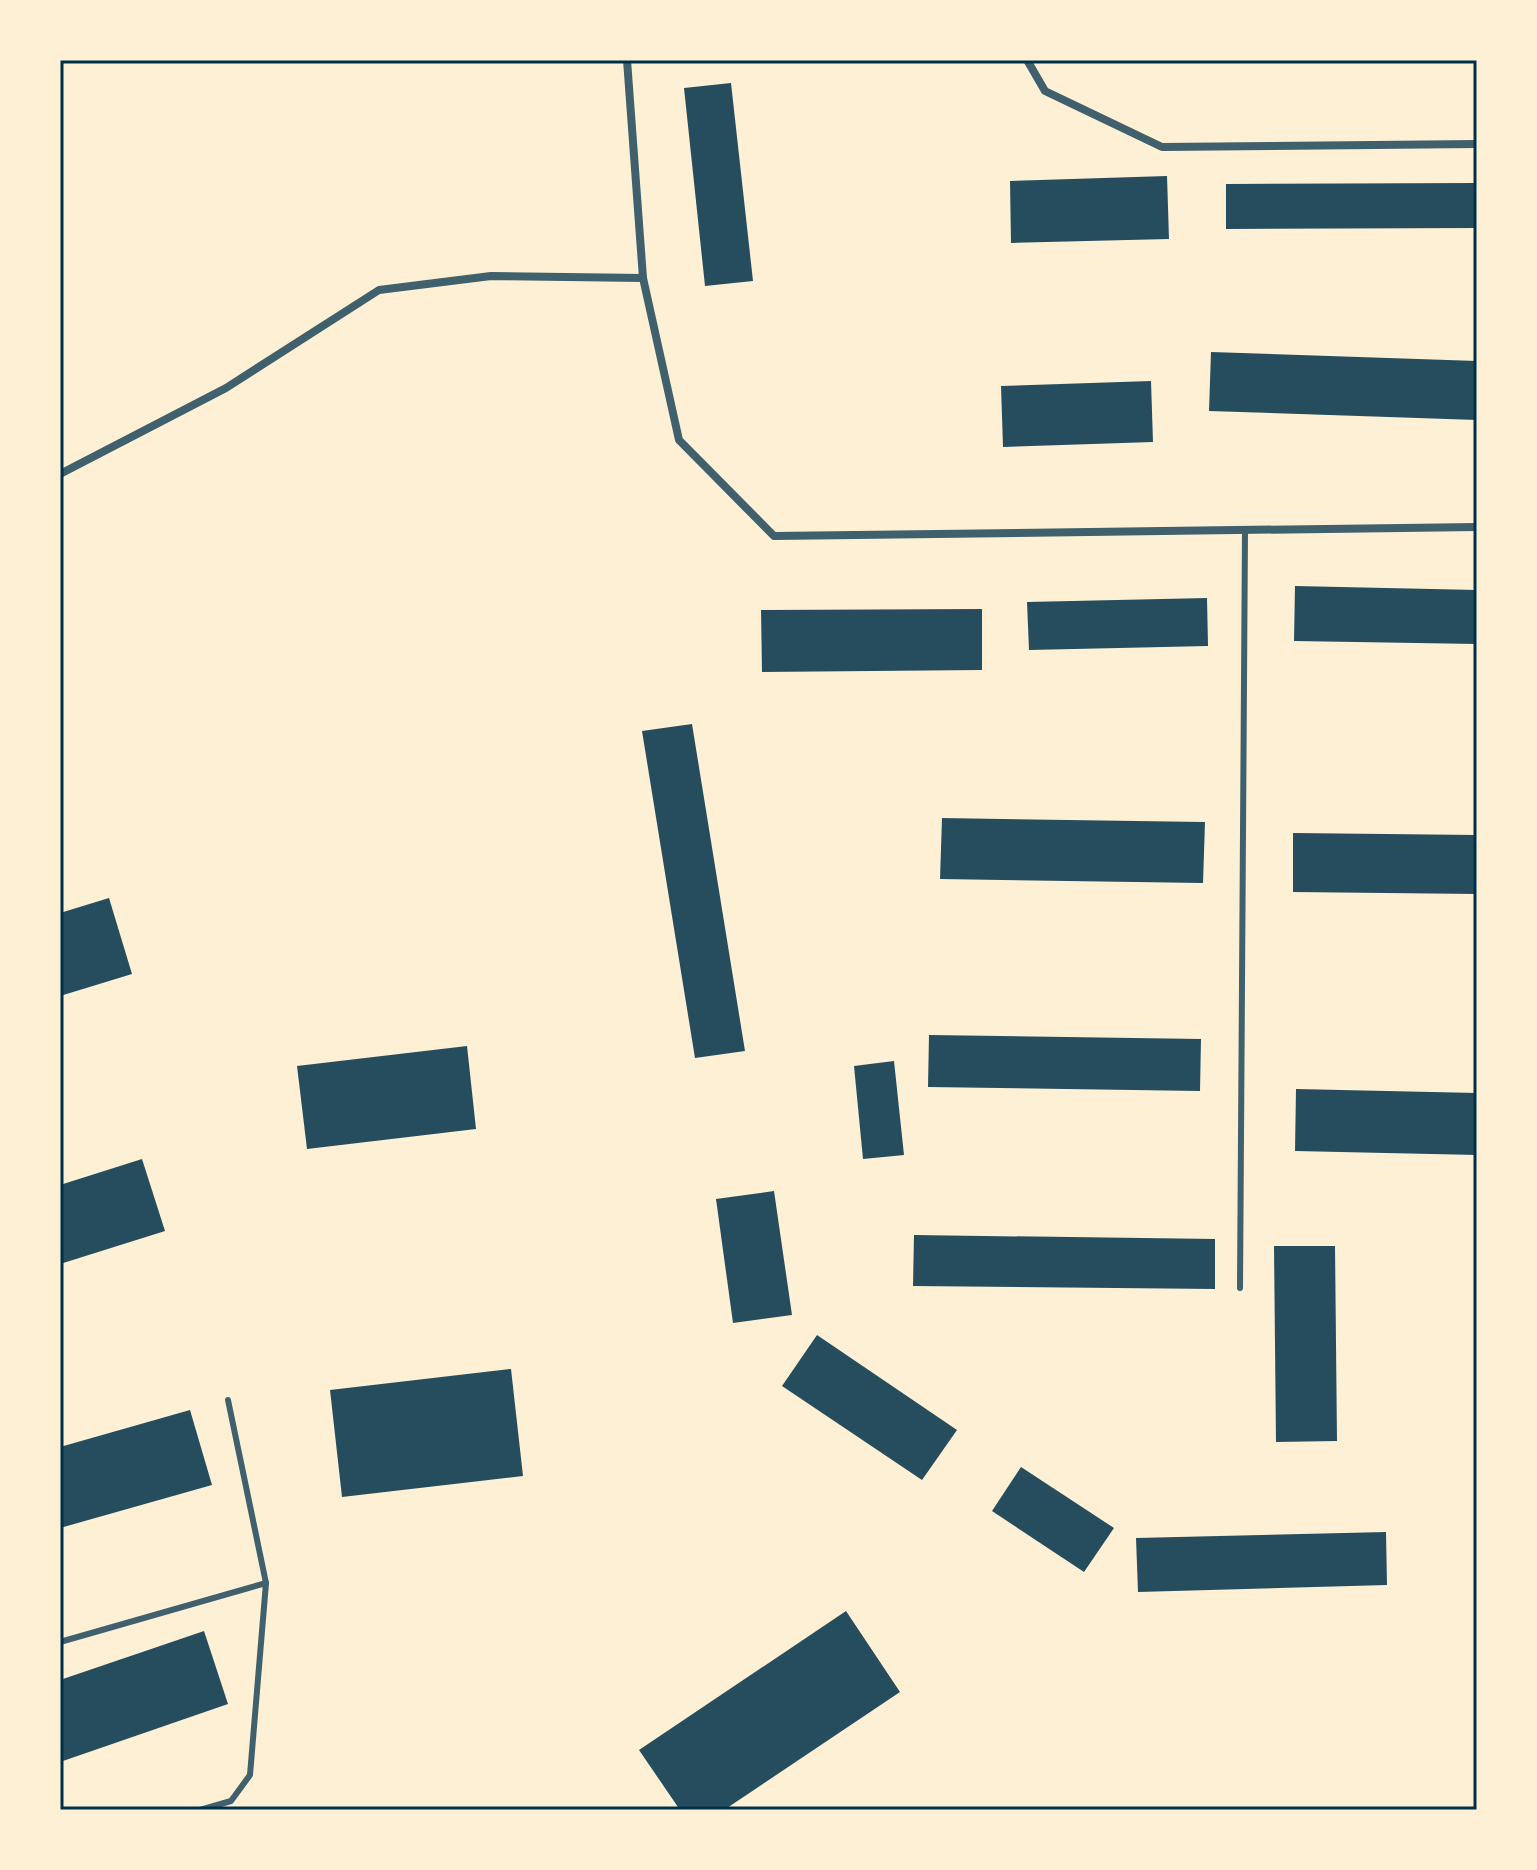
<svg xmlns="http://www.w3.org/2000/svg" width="1537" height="1870" font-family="Commissioner,sans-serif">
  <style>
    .building { fill: #264d5e }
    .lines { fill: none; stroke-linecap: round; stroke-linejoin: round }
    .service { stroke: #3f606c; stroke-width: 6 }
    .minor { stroke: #3f606c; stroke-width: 8 }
    .neatline { fill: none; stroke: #003049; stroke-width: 3 }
  </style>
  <rect width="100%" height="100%" fill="#fdf0d5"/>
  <!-- building -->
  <g class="building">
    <polygon points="731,83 753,281 705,286 684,88"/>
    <polygon points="1167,176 1169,239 1011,243 1010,181"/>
    <polygon points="1477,183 1477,228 1226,229 1226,184"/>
    <polygon points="1211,352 1477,361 1477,420 1209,411"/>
    <polygon points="1151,381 1153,442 1003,447 1001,386"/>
    <polygon points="1295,586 1477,590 1477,644 1294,641"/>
    <polygon points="1207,598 1208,646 1029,650 1027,602"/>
    <polygon points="982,609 982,670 762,672 761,610"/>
    <polygon points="692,724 745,1051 695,1058 642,731"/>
    <polygon points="942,818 1205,822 1203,883 940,879"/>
    <polygon points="1293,833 1477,835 1477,894 1293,892"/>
    <polygon points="109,898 132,974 60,996 60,913"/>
    <polygon points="929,1035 1201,1039 1200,1091 928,1087"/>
    <polygon points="467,1046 476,1129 307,1149 297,1066"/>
    <polygon points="894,1061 904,1155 863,1159 854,1066"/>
    <polygon points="1296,1089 1477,1093 1477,1155 1295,1151"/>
    <polygon points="142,1159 165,1231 60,1264 60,1185"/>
    <polygon points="774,1191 792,1315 733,1323 716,1199"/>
    <polygon points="914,1235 1215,1239 1215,1289 913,1286"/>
    <polygon points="1274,1246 1335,1246 1337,1441 1276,1442"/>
    <polygon points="817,1335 957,1430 922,1480 782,1386"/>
    <polygon points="511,1369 523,1476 342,1497 330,1390"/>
    <polygon points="190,1410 212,1485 60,1528 60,1447"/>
    <polygon points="1021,1467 1114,1528 1084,1572 992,1511"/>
    <polygon points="1386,1532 1387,1585 1138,1592 1136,1538"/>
    <polygon points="846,1611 900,1692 724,1810 680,1810 639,1750"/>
    <polygon points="204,1631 228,1704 60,1762 60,1680"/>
  </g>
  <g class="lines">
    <!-- service -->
    <g class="service">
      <polyline points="1240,1288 1245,530"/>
      <polyline points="60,1642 266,1583"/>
      <polyline points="200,1810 231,1801 250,1775 266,1583 228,1400"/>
    </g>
    <!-- minor -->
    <g class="minor">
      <polyline points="627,60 643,278 679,440 774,536 1477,527"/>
      <polyline points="1027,60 1045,91 1162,147 1477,144"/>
      <polyline points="60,474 226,388 379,290 491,276 643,278"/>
    </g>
  </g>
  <!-- border -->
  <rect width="1537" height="1870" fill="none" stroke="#fdf0d5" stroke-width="124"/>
  <rect x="62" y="62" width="1413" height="1746" class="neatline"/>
</svg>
